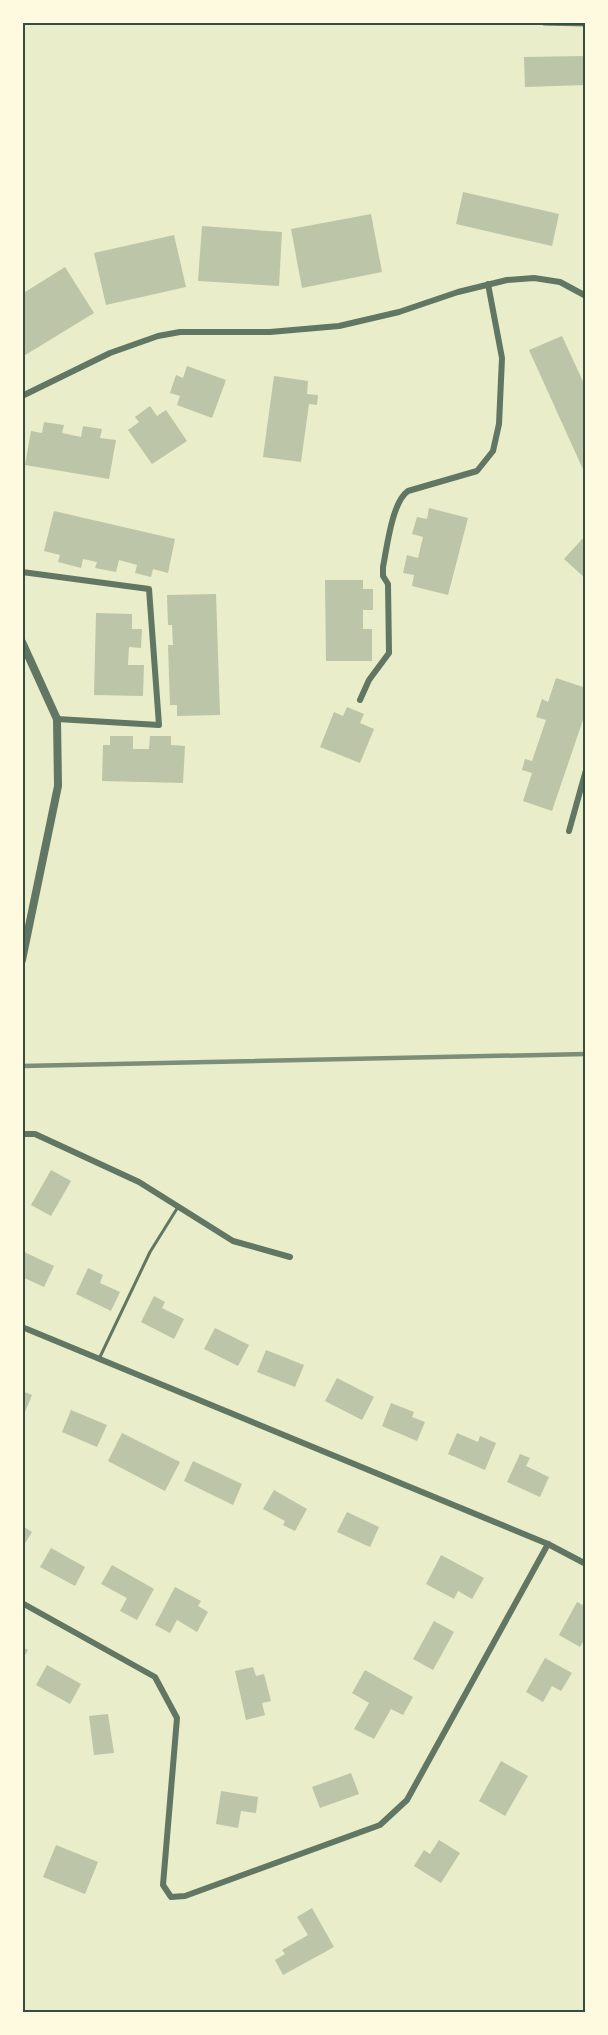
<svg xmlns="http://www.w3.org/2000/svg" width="608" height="2035" font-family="Raleway,sans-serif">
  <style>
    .building { fill: #bcc5a7 }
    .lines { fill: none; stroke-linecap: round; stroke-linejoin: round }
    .service { stroke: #617663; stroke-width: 3 }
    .minor { stroke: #617663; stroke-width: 6 }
    .tertiary { stroke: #617663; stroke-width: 8 }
    .rail { stroke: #7c8e77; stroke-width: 4.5 }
    .neatline { fill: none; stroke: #344e41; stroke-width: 2 }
  </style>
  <rect width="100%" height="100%" fill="#e9edc9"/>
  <!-- building -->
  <g class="building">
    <polygon points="586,56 586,85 525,87 524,57"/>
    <polygon points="463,192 559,214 552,246 456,224"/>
    <polygon points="371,214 382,272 302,288 291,229"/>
    <polygon points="202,226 282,232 279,286 198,281"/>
    <polygon points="174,235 186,287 106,305 94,253"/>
    <polygon points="65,267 94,313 22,357 22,294"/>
    <polygon points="562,336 586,388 586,476 529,350"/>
    <polygon points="187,366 226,380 212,418 177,405 180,396 170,393 176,375 183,378"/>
    <polygon points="274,376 308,381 307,394 318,395 317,405 309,404 301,462 263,457"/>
    <polygon points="150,406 157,416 166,410 187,441 152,464 128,430 139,422 135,417"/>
    <polygon points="44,422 64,425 62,433 81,437 83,426 102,429 100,438 116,440 109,479 25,465 31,431 42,433"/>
    <polygon points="429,508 468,518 448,595 412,586 414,575 403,573 407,555 418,558 423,537 412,534 417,517 427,519"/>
    <polygon points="54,511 175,539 168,573 153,569 151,577 135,573 137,565 119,560 116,572 95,568 97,562 83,559 81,568 58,562 60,555 44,551"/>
    <polygon points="584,537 586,538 586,579 564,559"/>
    <polygon points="325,580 363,580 363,589 373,589 373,610 363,610 363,629 372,629 372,661 326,661"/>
    <polygon points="216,594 220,715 177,716 177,705 170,705 168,645 173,645 172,625 168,625 167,595"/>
    <polygon points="96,613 132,614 132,629 142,629 141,648 129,647 128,665 144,665 143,696 94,695"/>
    <polygon points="556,678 586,688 586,711 552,811 523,801 532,773 522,770 525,759 532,761 546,720 536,717 542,699 548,702"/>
    <polygon points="347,707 364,714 360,723 374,729 360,763 320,747 334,712 343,716"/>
    <polygon points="110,736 133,736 133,749 149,749 150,736 171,736 171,745 185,746 183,783 102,781 103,745 110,745"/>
    <polygon points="51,1170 71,1181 51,1216 31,1205"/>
    <polygon points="22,1251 54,1266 44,1287 22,1277"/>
    <polygon points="88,1268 103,1275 100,1283 120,1292 111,1311 76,1294"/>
    <polygon points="154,1296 165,1302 162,1308 184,1319 174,1339 141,1322"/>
    <polygon points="215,1328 249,1345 238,1366 204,1349"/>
    <polygon points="266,1350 304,1365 295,1387 257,1372"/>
    <polygon points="337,1378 374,1397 362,1420 325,1401"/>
    <polygon points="22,1391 32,1395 23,1417 22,1417"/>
    <polygon points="391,1403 414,1412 412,1417 425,1422 417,1441 382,1426"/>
    <polygon points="71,1410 107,1425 97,1447 62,1432"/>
    <polygon points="122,1433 180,1462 165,1491 108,1461"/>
    <polygon points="457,1433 478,1442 480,1436 496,1443 485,1470 448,1454"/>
    <polygon points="520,1454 530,1458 526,1466 549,1477 540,1497 507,1482"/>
    <polygon points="193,1461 242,1484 233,1505 184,1481"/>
    <polygon points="274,1490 307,1509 295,1531 283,1525 285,1521 263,1509"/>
    <polygon points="347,1512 379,1527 370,1547 337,1532"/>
    <polygon points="22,1526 32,1532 22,1548"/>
    <polygon points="51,1548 85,1567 75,1586 40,1567"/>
    <polygon points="441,1555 484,1578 472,1599 458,1591 454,1599 426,1584"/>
    <polygon points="112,1565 154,1589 137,1620 120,1611 127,1598 101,1584"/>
    <polygon points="175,1587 201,1601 198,1606 208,1612 197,1632 177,1620 170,1633 155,1625"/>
    <polygon points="577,1602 586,1607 586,1637 580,1647 559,1635"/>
    <polygon points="434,1621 454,1632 433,1670 413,1659"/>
    <polygon points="22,1647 28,1650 22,1660"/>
    <polygon points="545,1658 572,1673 561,1691 552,1686 543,1702 526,1692"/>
    <polygon points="47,1665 81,1684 70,1704 36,1685"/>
    <polygon points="253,1667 256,1676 264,1674 271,1701 262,1703 265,1715 246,1720 235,1671"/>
    <polygon points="365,1670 413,1697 403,1715 391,1709 374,1739 354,1729 369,1703 352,1693"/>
    <polygon points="108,1714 114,1753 94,1755 89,1716"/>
    <polygon points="501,1761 528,1776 505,1816 479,1801"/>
    <polygon points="351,1773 359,1794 320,1808 312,1787"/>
    <polygon points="221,1791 258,1797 256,1813 241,1811 238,1828 216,1824"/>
    <polygon points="439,1840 460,1853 441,1883 414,1866 424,1850 430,1854"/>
    <polygon points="56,1845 98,1862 85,1894 43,1877"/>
    <polygon points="312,1908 334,1947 283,1975 275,1960 285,1954 282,1950 308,1935 297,1917"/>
  </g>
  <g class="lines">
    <!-- service -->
    <g class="service">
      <polyline points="544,24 586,25"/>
      <polyline points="99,1359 150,1252 178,1207"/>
    </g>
    <!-- minor -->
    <g class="minor">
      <polyline points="22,396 110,353 158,336 180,332 270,332 339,326 399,312 458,292 507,280 534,278 560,282 586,296"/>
      <polyline points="22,572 149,589 159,725 57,719"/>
      <path d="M360,700L369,680L389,653L388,584L383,576V567C387,547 392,502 408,491L477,471L493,451L499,424L502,358L488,284"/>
      <polyline points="569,831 586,770"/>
      <polyline points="22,1134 35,1134 139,1182 233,1241 290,1257"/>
      <polyline points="22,1327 548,1544 586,1564"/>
      <polyline points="22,1603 155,1677 177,1718 163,1885 171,1897 185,1896 380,1825 407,1800 548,1544"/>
    </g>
    <!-- tertiary -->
    <polyline class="tertiary" points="22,642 57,719 58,786 22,960"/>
    <!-- rail -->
    <polyline class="rail" points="22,1066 586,1054"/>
  </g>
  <!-- border -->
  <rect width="608" height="2035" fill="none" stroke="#fefae0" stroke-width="48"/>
  <rect x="24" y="24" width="560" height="1987" class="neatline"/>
</svg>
